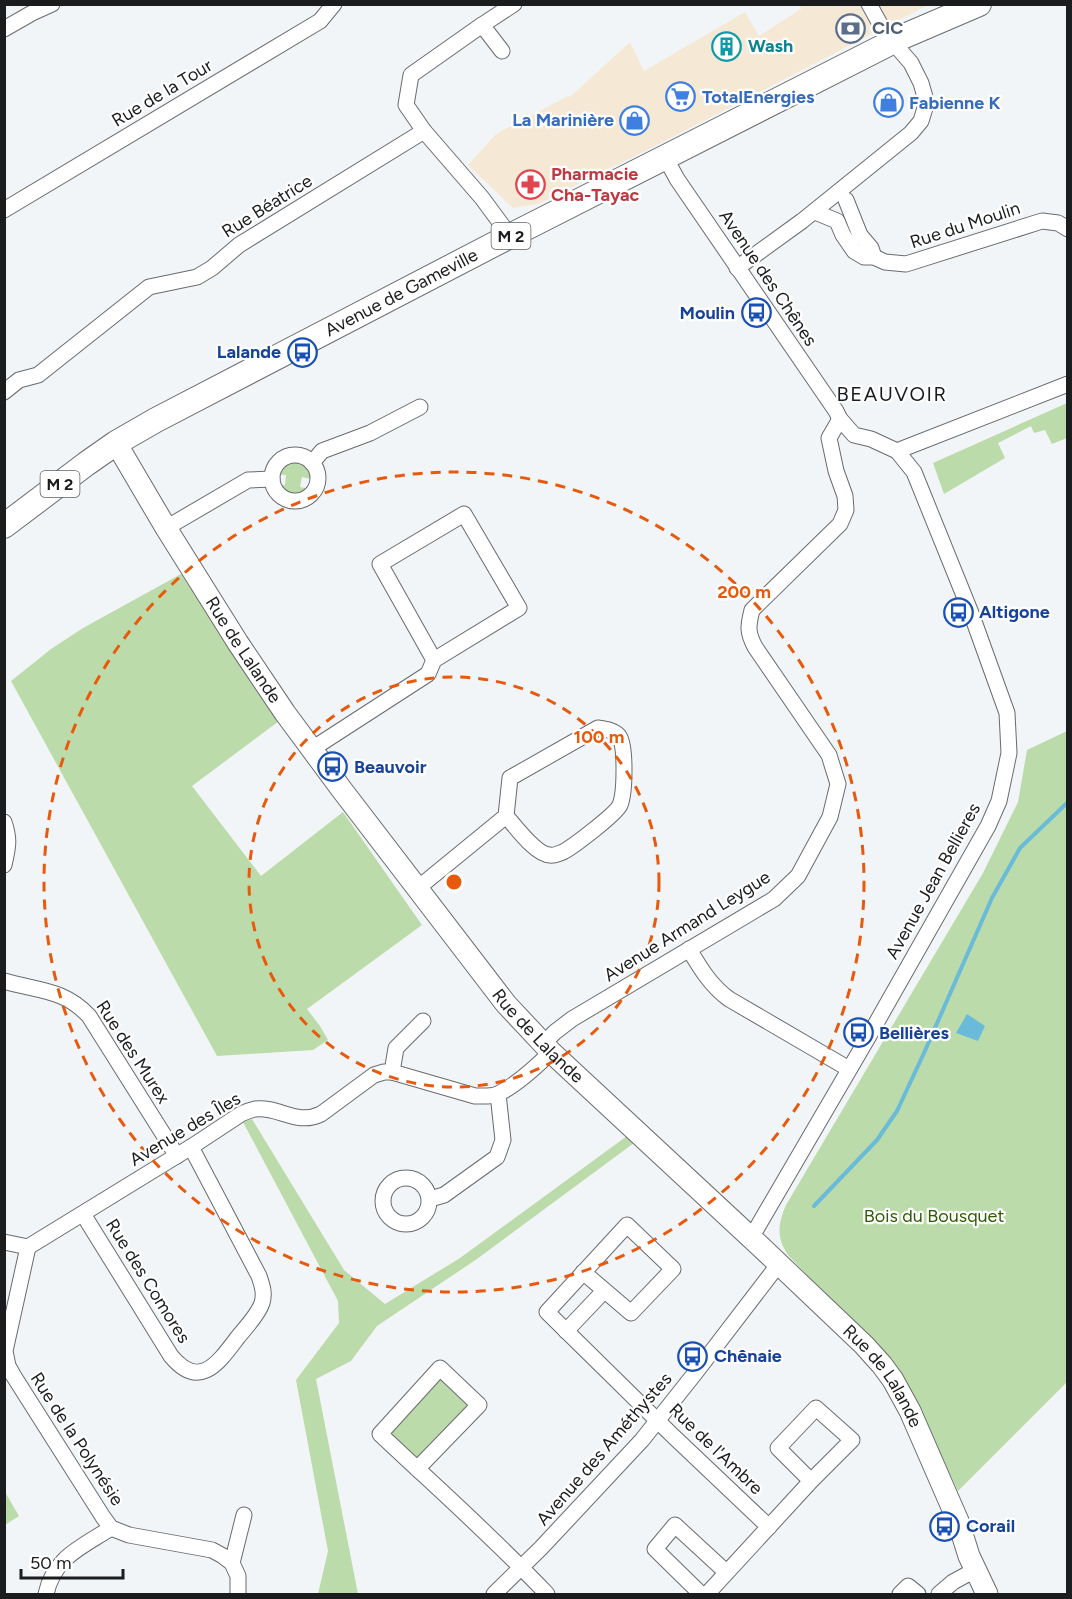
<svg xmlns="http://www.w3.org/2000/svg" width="1072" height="1599" font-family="Figtree,sans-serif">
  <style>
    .commercial { fill: #f5e9d5 }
    .green { fill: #bcdbaa }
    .water { fill: #6abbd9 }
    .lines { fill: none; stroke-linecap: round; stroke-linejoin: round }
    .stream { stroke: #6abbd9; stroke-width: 4 }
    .street-casing { stroke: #696b6e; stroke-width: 17 }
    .secondary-casing { stroke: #696b6e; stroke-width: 23 }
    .primary-casing { stroke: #696b6e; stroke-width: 26 }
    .street { stroke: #fff; stroke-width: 15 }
    .secondary { stroke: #fff; stroke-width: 21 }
    .primary { stroke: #fff; stroke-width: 24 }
    .ring { fill: none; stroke: #e8590c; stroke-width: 3; stroke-dasharray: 10 8 }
    .labels { text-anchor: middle; stroke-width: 4.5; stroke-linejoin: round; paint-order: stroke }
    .shield { fill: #fff; stroke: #5f6061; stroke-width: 1.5 }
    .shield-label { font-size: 16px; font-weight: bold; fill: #1b1c1d }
    .service-label { font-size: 18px; font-weight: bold; fill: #4e5e75; stroke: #fff; text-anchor: start }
    .culture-label { font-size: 18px; font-weight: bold; fill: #0d838f; stroke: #fff; text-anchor: start }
    .street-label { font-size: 18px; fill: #1b1c1d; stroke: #fff }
    .shop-label { font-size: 18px; font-weight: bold; fill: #366cbe; stroke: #fff; text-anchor: start }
    .health-label { font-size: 18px; font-weight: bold; fill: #be3a42; stroke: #fff; text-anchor: start }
    .transit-label { font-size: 18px; font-weight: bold; fill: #164399; stroke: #fff; text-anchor: start }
    .park-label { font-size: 18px; fill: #2f5b04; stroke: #fff }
    .neighbourhood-label { font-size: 20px; letter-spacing: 1.5px; fill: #1b1c1d; stroke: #fff }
    .centre { fill: #e8590c; stroke: #fff; stroke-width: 3 }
    .ring-label { font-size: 18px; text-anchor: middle; font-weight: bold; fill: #e8590c; stroke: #fff; stroke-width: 4.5; stroke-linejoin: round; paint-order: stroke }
  </style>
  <rect width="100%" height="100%" fill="#f2f5f7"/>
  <!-- commercial -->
  <polygon class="commercial" points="925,4 926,6 655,146 538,204 513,208 468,165 496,134 568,96 570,97 630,42 644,71 745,12 759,36 801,9 799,5"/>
  <!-- green -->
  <g class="green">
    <polygon points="1067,403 1067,438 1052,444 1045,430 1034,433 1031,426 998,443 1005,458 944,494 933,463"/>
    <path d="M293,460C304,463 308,468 311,479L302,477L300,487L309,489C298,501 282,502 275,484L285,485L286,475L275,474C278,465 285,462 293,460Z"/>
    <polygon points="181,574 279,721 192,786 261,876 343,812 422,925 307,1009 320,1026 328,1040 313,1050 217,1056 11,681 51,649 83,628"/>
    <path d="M1067,731V1382L958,1491L910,1389L882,1354L788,1255C776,1237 778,1224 786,1205L983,873L1018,802L1027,750Z"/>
    <polygon points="252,1119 344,1270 385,1304 460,1258 627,1136 634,1143 477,1259 377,1326 351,1361 316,1379 358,1594 318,1594 328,1551 296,1380 339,1323 338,1301 243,1122"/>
    <polygon points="442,1377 467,1401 467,1408 416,1459 389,1435"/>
    <polygon points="5,1492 19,1516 5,1525 4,1525"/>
  </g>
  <!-- water -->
  <polygon class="water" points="967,1014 985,1026 978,1041 956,1033"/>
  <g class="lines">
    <!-- stream -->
    <polyline class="stream" points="814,1206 877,1140 897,1111 924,1053 992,898 1020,848 1068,802"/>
    <defs>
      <g id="street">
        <polyline points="482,25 514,4"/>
        <polyline points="4,29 32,13 52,4"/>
        <polyline points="502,51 482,25 411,75 406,105 424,131 482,198 510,236"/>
        <polyline points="665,157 677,179 836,411 840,419 854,435 871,439 897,451 914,472 971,613 1007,713 1009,753 999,801 988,826 870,1034 751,1238"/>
        <polyline points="846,200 860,235 871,248 874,257"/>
        <polyline points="4,210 320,21 334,4"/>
        <polyline points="815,212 837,221 843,235 854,251 864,257 874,257 885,262 906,264 1042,221 1058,223 1068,229"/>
        <polyline points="737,268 802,221 911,133 921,121 925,108 925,97 921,83 911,63 885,33 869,4"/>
        <polyline points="4,392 19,380 38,375 149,287 197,277 212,268 239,245 424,131"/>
        <polyline points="897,451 1068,384"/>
        <circle cx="295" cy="478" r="23"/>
        <polyline points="312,463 322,451 370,433 420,407"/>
        <polyline points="166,528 248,480 272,479"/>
        <polyline points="312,749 428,674 434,660 519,608 464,514 380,564 434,660"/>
        <path d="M4,822C10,839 8,848 4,865"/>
        <path d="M418,888L506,816C516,827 536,855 550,855C554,856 560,853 563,852C574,846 616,814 620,805C625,793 626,746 619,736C614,730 605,729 598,728L510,778L506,816"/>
        <path d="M689,949C700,968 711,986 729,999L849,1069"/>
        <path d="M4,981C38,991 64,989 89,1016L177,1156"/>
        <path d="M543,1044L555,1032L572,1019L774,899L798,876L830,817L838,784L829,755L755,647C747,632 748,626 752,610L840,524L846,510L845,496L836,471L829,438L840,419"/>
        <polyline points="392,1072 396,1048 423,1021"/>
        <circle cx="406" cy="1201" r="23"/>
        <polyline points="430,1199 444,1195 497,1157 503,1140 498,1094"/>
        <path d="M83,1214L171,1356C200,1391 219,1362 238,1337C246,1327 258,1315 262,1303C265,1293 262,1285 259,1276L191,1147"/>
        <path d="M4,1242L28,1247L191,1147L241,1114C245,1112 250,1110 255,1109C279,1106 296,1126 321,1114L374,1075L384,1072H392L475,1096C483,1096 491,1097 498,1094C516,1085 537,1066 551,1052"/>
        <polyline points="28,1247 5,1351 8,1366 13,1375 103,1517 111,1528 129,1535 212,1550 223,1556 232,1563 238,1576 238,1594"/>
        <polyline points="583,1272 631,1313 673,1269 627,1225 547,1312 672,1435 769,1527"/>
        <polyline points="566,1331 604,1291"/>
        <path d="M417,1469L479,1405L440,1368L380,1434C436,1487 494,1538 547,1594"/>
        <polyline points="232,1563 244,1515"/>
        <path d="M46,1594C54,1557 82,1547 111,1528"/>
        <polyline points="494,1594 541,1548 642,1440 696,1372 778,1265"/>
        <polyline points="701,1594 655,1549 675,1525 726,1572"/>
        <polyline points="707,1594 811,1481 852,1440 816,1408 778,1448 811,1481"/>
        <polyline points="900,1594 908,1586 918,1594"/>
        <polyline points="939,1594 953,1582 975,1570"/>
      </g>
      <g id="secondary">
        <path id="s1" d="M116,443L166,528L238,643L285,713L342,790L506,1004L551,1052L761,1247L864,1345L882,1365L893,1380L910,1411L958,1521L969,1556L987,1594"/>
      </g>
      <g id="primary">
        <path id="s2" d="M4,526L86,464L116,443L156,420L510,236L902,37L979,4"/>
      </g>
    </defs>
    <!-- street casing -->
    <use href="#street" class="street-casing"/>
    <!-- secondary casing -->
    <use href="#secondary" class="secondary-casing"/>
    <!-- primary casing -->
    <use href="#primary" class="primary-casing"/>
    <!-- street -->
    <use href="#street" class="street"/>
    <!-- secondary -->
    <use href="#secondary" class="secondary"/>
    <!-- primary -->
    <use href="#primary" class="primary"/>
  </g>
  <!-- distance rings -->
  <g class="ring">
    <circle cx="454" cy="882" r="205"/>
    <circle cx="454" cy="882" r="410"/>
  </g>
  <!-- icons -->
  <defs>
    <symbol id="bank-ring" viewBox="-11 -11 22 22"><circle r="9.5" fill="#fff" stroke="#5c6f8a" stroke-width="1.5"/><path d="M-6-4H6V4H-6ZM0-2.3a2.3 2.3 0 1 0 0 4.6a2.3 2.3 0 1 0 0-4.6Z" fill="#5c6f8a"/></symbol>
    <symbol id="building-ring" viewBox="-11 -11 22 22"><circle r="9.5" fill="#fff" stroke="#0f9aa8" stroke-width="1.5"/><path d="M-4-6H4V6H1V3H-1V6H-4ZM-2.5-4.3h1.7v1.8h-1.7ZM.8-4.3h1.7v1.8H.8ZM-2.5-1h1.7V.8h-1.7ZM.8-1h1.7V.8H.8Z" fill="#0f9aa8"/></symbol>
    <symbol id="supermarket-ring" viewBox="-11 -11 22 22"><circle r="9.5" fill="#fff" stroke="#3f7fe0" stroke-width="1.5"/><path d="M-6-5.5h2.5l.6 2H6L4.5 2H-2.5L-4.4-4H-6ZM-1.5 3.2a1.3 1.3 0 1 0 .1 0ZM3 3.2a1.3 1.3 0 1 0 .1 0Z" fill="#3f7fe0"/></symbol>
    <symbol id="shop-ring" viewBox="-11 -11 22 22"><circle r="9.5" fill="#fff" stroke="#3f7fe0" stroke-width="1.5"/><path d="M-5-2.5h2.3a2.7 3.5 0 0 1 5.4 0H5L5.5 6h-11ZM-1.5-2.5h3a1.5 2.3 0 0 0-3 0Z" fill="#3f7fe0"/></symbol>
    <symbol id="pharmacy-ring" viewBox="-11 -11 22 22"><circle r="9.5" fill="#fff" stroke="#e0444e" stroke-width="1.5"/><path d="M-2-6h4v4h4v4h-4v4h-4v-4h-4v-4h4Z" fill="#e0444e"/></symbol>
    <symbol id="bus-ring" viewBox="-11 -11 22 22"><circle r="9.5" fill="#fff" stroke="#1a4fb4" stroke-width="1.5"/><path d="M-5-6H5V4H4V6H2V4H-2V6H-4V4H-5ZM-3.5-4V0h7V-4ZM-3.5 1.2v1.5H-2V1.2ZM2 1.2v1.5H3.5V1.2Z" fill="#1a4fb4"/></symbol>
  </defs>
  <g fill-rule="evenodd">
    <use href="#bank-ring" x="834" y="12" width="33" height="33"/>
    <use href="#building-ring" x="710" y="30" width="33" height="33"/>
    <use href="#supermarket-ring" x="664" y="80" width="33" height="33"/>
    <use href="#shop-ring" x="872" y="86" width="33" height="33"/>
    <use href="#shop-ring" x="618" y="104" width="33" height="33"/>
    <use href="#pharmacy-ring" x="514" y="168" width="33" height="33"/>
    <use href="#bus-ring" x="740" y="296" width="33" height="33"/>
    <use href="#bus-ring" x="286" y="336" width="33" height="33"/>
    <use href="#bus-ring" x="942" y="596" width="33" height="33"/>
    <use href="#bus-ring" x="316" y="750" width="33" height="33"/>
    <use href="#bus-ring" x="842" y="1016" width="33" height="33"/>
    <use href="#bus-ring" x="676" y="1340" width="33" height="33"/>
    <use href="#bus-ring" x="928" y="1510" width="33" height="33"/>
  </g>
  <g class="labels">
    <!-- shield labels -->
    <g class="shield">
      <rect x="491.5" y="223" width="39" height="26" rx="4.5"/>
      <rect x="40.5" y="471" width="39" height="26" rx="4.5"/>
    </g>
    <g class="shield-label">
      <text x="511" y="242">M 2</text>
      <text x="60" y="490">M 2</text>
    </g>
    <!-- service labels -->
    <g class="service-label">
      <text x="872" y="34">CIC</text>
    </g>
    <!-- culture labels -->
    <g class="culture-label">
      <text x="748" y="52">Wash</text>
    </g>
    <!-- street labels -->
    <g class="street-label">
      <text transform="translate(162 93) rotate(-31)" y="6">Rue de la Tour</text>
      <text transform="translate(267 206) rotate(-32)" y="6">Rue Béatrice</text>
      <text transform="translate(965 225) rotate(-18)" y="6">Rue du Moulin</text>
      <text transform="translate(768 278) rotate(56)" y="6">Avenue des Chênes</text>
      <text dy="6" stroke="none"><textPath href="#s2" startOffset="462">Avenue de Gameville</textPath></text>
      <text dy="6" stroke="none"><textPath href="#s1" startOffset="243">Rue de Lalande</textPath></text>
      <text transform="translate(933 881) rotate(-61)" y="6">Avenue Jean Bellieres</text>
      <text transform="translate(687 926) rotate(-32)" y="6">Avenue Armand Leygue</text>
      <text dy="6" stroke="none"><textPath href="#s1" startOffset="729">Rue de Lalande</textPath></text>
      <text transform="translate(133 1052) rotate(57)" y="6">Rue des Murex</text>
      <text transform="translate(185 1129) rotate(-31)" y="6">Avenue des Îles</text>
      <text transform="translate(148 1281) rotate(58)" y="6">Rue des Comores</text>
      <text dy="6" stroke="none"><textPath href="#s1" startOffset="1215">Rue de Lalande</textPath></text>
      <text transform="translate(77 1439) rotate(57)" y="6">Rue de la Polynésie</text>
      <text transform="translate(604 1449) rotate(-49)" y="6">Avenue des Améthystes</text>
      <text transform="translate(716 1449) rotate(44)" y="6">Rue de l'Ambre</text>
    </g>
    <!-- shop labels -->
    <g class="shop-label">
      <text x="702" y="103">TotalEnergies</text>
      <text x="909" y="109">Fabienne K</text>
      <text x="614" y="126" text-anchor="end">La Marinière</text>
    </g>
    <!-- health labels -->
    <g class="health-label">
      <text x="551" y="180">Pharmacie<tspan x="551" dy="21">Cha-Tayac</tspan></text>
    </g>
    <!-- transit labels -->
    <g class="transit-label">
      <text x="735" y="319" text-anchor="end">Moulin</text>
      <text x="281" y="358" text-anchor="end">Lalande</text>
      <text x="979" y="618">Altigone</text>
      <text x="354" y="773">Beauvoir</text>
      <text x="879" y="1039">Bellières</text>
      <text x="714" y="1362">Chênaie</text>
      <text x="966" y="1532">Corail</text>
    </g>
    <!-- park labels -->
    <g class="park-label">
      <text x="934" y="1222">Bois du Bousquet</text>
    </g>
    <!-- neighbourhood labels -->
    <g class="neighbourhood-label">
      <text x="892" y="401">BEAUVOIR</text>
    </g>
  </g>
  <circle cx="454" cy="882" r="9" class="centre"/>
  <g class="ring-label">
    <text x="744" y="598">200 m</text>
    <text x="599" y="743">100 m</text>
  </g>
  <!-- border -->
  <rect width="1072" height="1599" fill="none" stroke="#1b1c1d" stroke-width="12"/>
  <!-- scale -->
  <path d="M21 1569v9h102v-9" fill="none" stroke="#1b1c1d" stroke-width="3"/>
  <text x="30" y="1569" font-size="18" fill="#1b1c1d" stroke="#ffffff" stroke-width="4.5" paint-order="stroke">50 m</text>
</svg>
